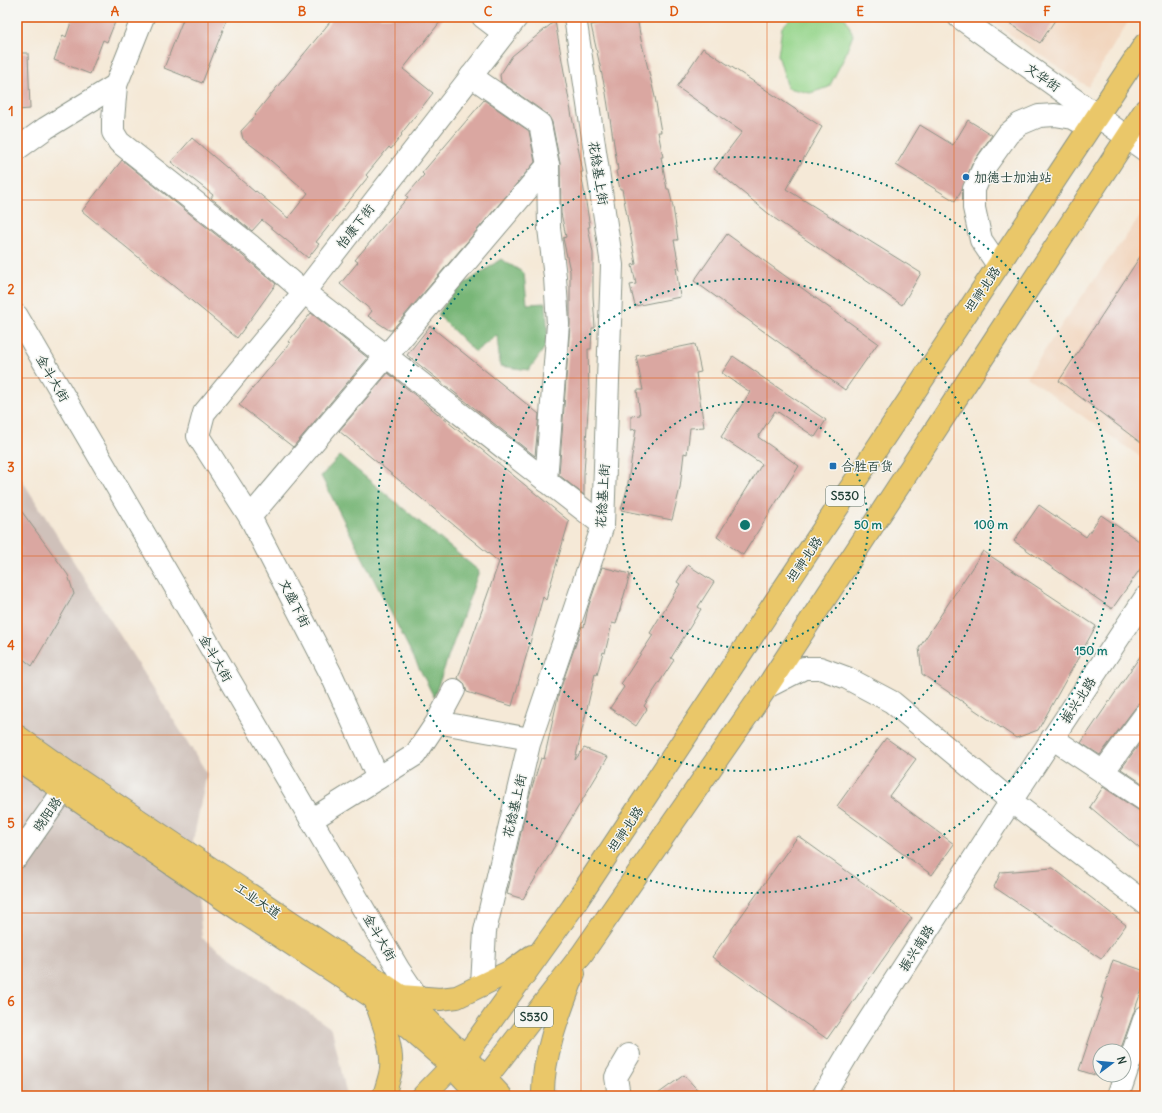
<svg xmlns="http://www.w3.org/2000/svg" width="1162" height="1113" font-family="Delius,'LXGW WenKai TC',sans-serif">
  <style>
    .built { fill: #f2d5bd }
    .industrial { fill: #cfc1ba }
    .green { fill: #95d58b; stroke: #5a8960 }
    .forest { fill: #78b677; stroke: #4c7a56 }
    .building { fill: #daa7a1 }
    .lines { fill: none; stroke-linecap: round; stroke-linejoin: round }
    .minor-casing { stroke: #8a9386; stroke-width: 24 }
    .major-casing { stroke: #8a9386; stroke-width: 24 }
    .minor { stroke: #fff; stroke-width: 22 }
    .major { stroke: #eac769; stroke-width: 22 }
    .grid { fill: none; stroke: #de580e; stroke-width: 1; stroke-opacity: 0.55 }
    .ring { fill: none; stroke: #0f766e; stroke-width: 2; stroke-dasharray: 2 4 }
    .poi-dot { fill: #1f6fb2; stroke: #f6f6f2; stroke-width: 1.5 }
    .labels { text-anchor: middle; stroke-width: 3; stroke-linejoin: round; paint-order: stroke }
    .shield { fill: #f6f6f2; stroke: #60746d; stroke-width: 1 }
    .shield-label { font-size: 12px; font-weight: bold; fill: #1f3d34 }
    .street-label { font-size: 13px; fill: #1f3d34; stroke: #f6f6f2 }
    .poi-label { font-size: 13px; fill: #1f3d34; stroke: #f6f6f2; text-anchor: start }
    .centre { fill: #0f766e; stroke: #f6f6f2; stroke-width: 2 }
    .ring-label { font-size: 12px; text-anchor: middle; font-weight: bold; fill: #0f766e; stroke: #f6f6f2; stroke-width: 3; stroke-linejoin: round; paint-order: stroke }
    .neatline { fill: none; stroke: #de580e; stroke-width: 1.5 }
    .grid-label { font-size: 13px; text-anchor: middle; font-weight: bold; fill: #de580e }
  </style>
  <rect width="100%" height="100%" fill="#f6f6f2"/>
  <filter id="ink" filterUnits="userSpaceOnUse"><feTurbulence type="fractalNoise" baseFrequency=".025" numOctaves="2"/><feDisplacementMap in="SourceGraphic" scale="8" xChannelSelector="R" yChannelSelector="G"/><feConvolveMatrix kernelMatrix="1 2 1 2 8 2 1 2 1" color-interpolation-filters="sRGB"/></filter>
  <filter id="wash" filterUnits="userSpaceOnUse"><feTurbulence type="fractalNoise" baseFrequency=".012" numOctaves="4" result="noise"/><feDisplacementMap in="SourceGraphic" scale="16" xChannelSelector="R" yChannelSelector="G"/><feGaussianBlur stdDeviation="0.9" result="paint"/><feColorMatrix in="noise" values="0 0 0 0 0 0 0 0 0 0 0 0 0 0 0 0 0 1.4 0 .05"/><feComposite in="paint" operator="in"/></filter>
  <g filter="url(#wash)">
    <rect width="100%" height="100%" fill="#f5e9d7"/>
    <!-- built -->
    <g class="built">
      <polygon points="985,17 1131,17 1088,87"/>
      <polygon points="1145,210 1145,460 1027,377 1067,317"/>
    </g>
    <!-- industrial -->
    <polygon class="industrial" points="17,472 207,773 193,841 202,938 332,1029 347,1096 17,1096"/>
    <!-- green -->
    <polygon class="green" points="792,17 844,17 846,19 853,35 844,58 829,87 810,93 788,88 778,55 782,27"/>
    <!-- forest -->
    <g class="forest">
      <polygon points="501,259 524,273 527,304 546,303 548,343 529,370 500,366 497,335 475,352 438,315 453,292"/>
      <polygon points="340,456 479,571 434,697 321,476"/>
    </g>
    <g id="blocks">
      <!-- building -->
      <g class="building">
        <polygon points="73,17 117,17 107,42 103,40 90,74 54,60 63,35 66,37"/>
        <polygon points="184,17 228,17 202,83 164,68"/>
        <polygon points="334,17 444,17 403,69 433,93 401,134 402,135 391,149 389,147 366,175 368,177 316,242 319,244 308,258 262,220 252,231 211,198 213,195 171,162 192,138 255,192 256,191 288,218 308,193 263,154 243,139 241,131 256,115 255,114"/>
        <polygon points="637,17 641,40 655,97 661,132 658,132 663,157 661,157 667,189 669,189 673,207 678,240 674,240 680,271 676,267 680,297 635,306 630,285 636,284 632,265 636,264 622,189 620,189 616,171 618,170 606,93 591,25"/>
        <polygon points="1000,17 1057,17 1040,43"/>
        <polygon points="555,21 572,117 583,172 581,172 590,227 588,227 593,253 593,296 595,328 592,328 591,349 588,349 589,395 584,473 584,495 559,475 570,325 570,271 563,238 566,237 561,213 560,163 552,122 547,114 501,82 500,75 512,56"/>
        <polygon points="703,48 822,127 786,189 921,273 902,305 774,218 714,169 742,132 677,87"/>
        <polygon points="17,53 28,53 30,109 17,110"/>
        <polygon points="484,100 529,131 535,162 392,330 389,330 368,316 372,311 340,284 358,262 355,260 408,197 406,196 424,175 422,173"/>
        <polygon points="968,120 992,135 972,164 962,189 955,201 896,165 920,125 953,145"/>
        <polygon points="122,160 243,256 276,284 237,338 82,211"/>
        <polygon points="727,234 878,343 845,390 694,281"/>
        <polygon points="1145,249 1145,446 1059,381"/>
        <polygon points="311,313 368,358 293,447 239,405 290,343 288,342"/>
        <polygon points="430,326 539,414 535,456 407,355"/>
        <polygon points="695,344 701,372 696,373 704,427 690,428 687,454 684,453 680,488 672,520 621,510 627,489 636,429 631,430 631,416 640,415 637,390 643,390 636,356"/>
        <polygon points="733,356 759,374 759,375 826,420 815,437 778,412 778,413 775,411 758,437 799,466 743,555 717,537 762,464 721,437 750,392 722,373"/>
        <polygon points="388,373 569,521 546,600 543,597 512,706 467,692 464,683 458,678 499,562 339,431"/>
        <polygon points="17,505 68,575 74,594 32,666 17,654"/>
        <polygon points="1039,505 1086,537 1101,515 1145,545 1145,562 1112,609 1014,541"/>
        <polygon points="983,551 1096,626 1038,730 1016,738 922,674 919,648"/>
        <polygon points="688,565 714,582 698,607 701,609 671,658 674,660 644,706 647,709 636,726 610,708 624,687 621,684 653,635 650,633 680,584 677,582"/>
        <polygon points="602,567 630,574 616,624 612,623 605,653 603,652 597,675 595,674 575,760 584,748 608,757 523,899 507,894 529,797 541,758 544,759 559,693 582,626 584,627 588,608"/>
        <polygon points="1145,649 1145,703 1140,704 1135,708 1100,755 1081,743"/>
        <polygon points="1145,736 1145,785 1121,769"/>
        <polygon points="886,738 916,759 889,796 954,844 932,875 837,806"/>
        <polygon points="1103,787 1138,810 1145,812 1145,853 1090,807"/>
        <polygon points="798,836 912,918 827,1039 712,957"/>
        <polygon points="1053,868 1126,925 1101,959 994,887 1001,872"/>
        <polygon points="1113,960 1145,971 1145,981 1120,1051 1100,1051 1100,1075 1112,1075 1110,1080 1079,1070 1103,998 1101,998"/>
        <polygon points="684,1075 703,1096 655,1096"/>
      </g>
    </g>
  </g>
  <g filter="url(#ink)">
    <use href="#blocks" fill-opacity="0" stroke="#8a9386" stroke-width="1"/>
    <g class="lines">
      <defs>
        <g id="minor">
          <polyline points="483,17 504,33"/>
          <polyline points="959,17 1145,150"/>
          <polyline points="471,76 540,124 548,165 549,228 555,277 558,324 546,481"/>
          <polyline points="116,85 113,120 113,132 119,142 251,246 304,292 603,525"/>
          <polyline points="17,149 46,128 116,85 143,17"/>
          <polyline points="998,265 981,240 974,208 974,189 983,169 1008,134 1020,124 1039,116 1055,115 1073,118 1089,127"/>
          <polyline points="17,316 399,970 418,998"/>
          <polyline points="250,517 548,165"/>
          <polyline points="767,687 804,668 820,668 847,678 892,702 1011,801 1145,903"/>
          <polyline points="437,722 530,739"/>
          <polyline points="1052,738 1103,772 1145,715"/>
          <polyline points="1103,772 1145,800"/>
          <polyline points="378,778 332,676 250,517 198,436 204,413 304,292 517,17"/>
          <polyline points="311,820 415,755 437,722 454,690"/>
          <polyline points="17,857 64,790"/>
          <polyline points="482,985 485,931 529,744 603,525 612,265 575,17"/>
          <polyline points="619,1096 616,1077 629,1055"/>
          <polyline points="823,1096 855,1042 1011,801 1145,598"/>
          <polyline points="1118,1096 1145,1017"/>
        </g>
        <g id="major">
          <polyline points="17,736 70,774 410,1002 465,1057 501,1096"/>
          <polyline points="17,759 235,907 374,998 452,1066 480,1096"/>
          <polyline points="401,996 440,999 457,997 513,970 532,956"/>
          <path d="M375,999C382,1021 393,1045 391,1069C390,1078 386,1087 384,1096"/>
          <polyline points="423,1096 452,1066 465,1057 572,908 1145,44"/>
          <polyline points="472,1096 582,954 767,687 1145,110"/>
          <path d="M543,1096C542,1057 560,1011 574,974"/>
        </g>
      </defs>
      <!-- minor casing -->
      <use href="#minor" class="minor-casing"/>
      <!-- major casing -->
      <use href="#major" class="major-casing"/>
      <!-- minor -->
      <use href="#minor" class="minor"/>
      <!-- major -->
      <use href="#major" class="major"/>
    </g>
  </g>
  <!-- grid -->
  <path class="grid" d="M208,17V1096M395,17V1096M581,17V1096M767,17V1096M954,17V1096M17,200H1145M17,378H1145M17,556H1145M17,735H1145M17,913H1145"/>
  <!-- distance rings -->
  <g class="ring">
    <circle cx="745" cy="525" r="123"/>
    <circle cx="745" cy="525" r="246"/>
    <circle cx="745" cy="525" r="368"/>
  </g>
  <!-- markers -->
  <g class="poi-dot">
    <circle cx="966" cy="177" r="4"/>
    <rect x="829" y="462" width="8" height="8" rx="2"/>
  </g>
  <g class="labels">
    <!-- shield labels -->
    <g class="shield">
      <rect x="826" y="486" width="38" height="20" rx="3"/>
      <rect x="515" y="1007" width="38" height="20" rx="3"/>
    </g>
    <g class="shield-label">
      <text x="845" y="500">S530</text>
      <text x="534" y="1021">S530</text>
    </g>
    <!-- street labels -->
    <g class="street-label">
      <text transform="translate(1043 77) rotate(35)" y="5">文华街</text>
      <text transform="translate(599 173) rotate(81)" y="5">花稔基上街</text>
      <text transform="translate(355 226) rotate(-52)" y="5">怡康下街</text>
      <text transform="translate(982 289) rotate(-56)" y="5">坦神北路</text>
      <text transform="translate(53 378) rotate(60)" y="5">金斗大街</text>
      <text transform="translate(602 496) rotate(-86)" y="5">花稔基上街</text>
      <text transform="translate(804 559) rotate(-56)" y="5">坦神北路</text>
      <text transform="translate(295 603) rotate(63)" y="5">文盛下街</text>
      <text transform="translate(216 658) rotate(60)" y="5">金斗大街</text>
      <text transform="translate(1078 700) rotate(-57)" y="5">振兴北路</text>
      <text transform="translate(514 806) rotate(-77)" y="5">花稔基上街</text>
      <text transform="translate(47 814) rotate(-55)" y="5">晓阳路</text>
      <text transform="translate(625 829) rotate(-56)" y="5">坦神北路</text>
      <text transform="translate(258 900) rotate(34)" y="5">工业大道</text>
      <text transform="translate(380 937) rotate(60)" y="5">金斗大街</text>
      <text transform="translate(916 948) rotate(-57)" y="5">振兴南路</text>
    </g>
    <!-- poi labels -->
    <g class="poi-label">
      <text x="974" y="182">加德士加油站</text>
      <text x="841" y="471">合胜百货</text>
    </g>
  </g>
  <circle cx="745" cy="525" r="6" class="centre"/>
  <g class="ring-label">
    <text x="868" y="529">50 m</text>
    <text x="991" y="529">100 m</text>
    <text x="1091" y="655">150 m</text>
  </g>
  <!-- margin -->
  <rect width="1162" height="1113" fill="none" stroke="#f6f6f2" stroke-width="44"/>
  <!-- north arrow -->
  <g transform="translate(1112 1063) rotate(74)"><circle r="19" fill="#f6f6f2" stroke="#a0aca6"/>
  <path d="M0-3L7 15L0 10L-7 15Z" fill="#1f6fb2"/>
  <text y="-6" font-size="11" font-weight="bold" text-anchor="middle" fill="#1f3d34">N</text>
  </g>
  <rect x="22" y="22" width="1118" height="1069" class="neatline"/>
  <g class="grid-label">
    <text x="115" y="16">A</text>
    <text x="302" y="16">B</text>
    <text x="488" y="16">C</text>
    <text x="674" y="16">D</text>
    <text x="860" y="16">E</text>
    <text x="1047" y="16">F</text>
    <text x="11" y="116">1</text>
    <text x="11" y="294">2</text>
    <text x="11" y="472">3</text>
    <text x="11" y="650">4</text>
    <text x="11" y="828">5</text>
    <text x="11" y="1006">6</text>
  </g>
</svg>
